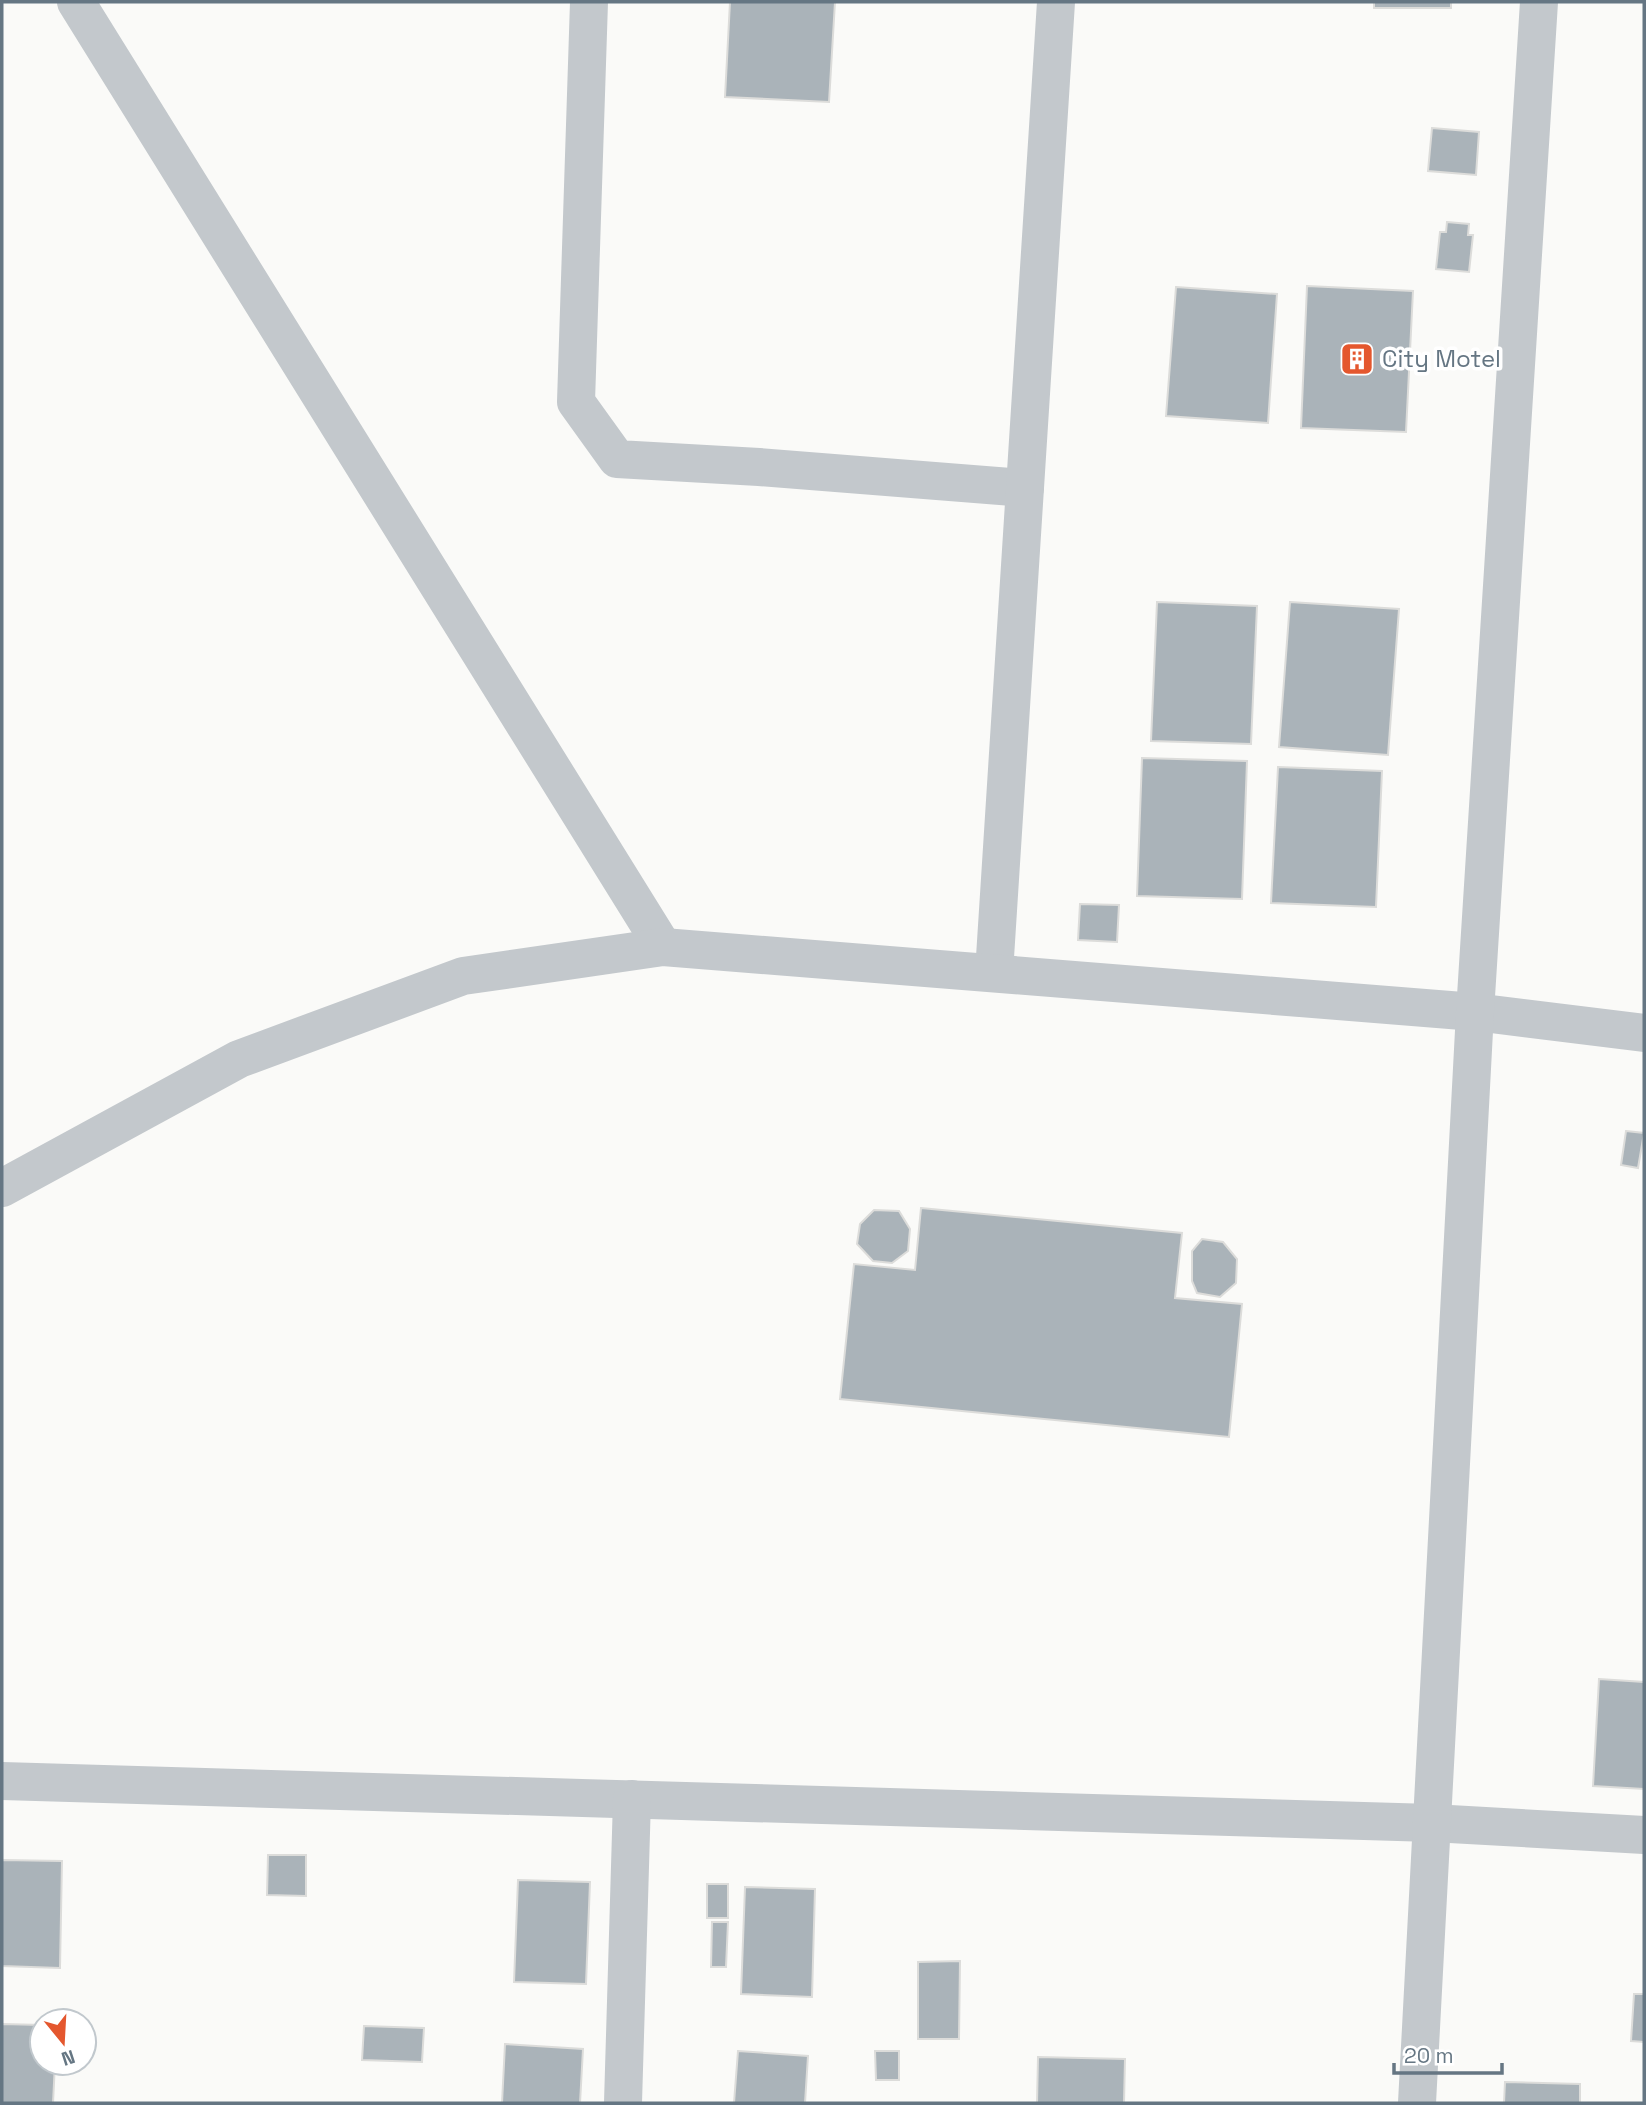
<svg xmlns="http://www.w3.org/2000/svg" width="1646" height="2105" font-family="'Space Grotesk',sans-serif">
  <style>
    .building { fill: #aab3b9; stroke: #dcdcda; stroke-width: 2 }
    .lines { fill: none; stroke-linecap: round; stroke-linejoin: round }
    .minor { stroke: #c3c8cc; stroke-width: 38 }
    .labels { text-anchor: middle; stroke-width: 7; stroke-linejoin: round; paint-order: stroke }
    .poi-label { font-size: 24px; fill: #657683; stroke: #fff; text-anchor: start }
  </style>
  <rect width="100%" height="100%" fill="#fafaf8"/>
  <!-- building -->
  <g class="building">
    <polygon points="730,2 835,2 829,102 725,97"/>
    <rect x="1374" y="2" width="77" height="6"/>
    <polygon points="1432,128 1479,132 1476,175 1428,171"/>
    <polygon points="1447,222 1469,224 1468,235 1473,235 1469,272 1436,269 1440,232 1446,232"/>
    <polygon points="1307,286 1413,291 1406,432 1301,428"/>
    <polygon points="1176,287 1277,294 1268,423 1166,416"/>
    <polygon points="1157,602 1257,606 1251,744 1151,741"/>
    <polygon points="1290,602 1399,609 1388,755 1279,747"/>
    <polygon points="1142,758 1247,761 1242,899 1137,896"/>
    <polygon points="1278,767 1382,771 1376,907 1271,903"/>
    <polygon points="1080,904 1119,905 1117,942 1078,940"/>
    <polygon points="1626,1131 1644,1133 1638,1168 1621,1165"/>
    <polygon points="921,1208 1182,1233 1175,1298 1242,1304 1229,1437 840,1399 854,1264 915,1270"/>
    <polygon points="874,1210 899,1211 910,1229 908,1251 892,1263 873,1261 857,1244 860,1224"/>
    <polygon points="1202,1239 1223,1242 1237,1259 1236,1283 1220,1297 1197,1293 1192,1281 1192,1251"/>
    <polygon points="1599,1679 1644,1682 1644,1789 1593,1786"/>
    <polygon points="268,1855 306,1855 306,1896 267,1895"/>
    <polygon points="2,1860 62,1861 60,1968 2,1966"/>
    <polygon points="518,1880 590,1882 586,1984 514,1982"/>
    <rect x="707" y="1884" width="21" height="34"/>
    <polygon points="745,1887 815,1889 812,1997 741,1994"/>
    <polygon points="712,1922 728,1922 726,1967 711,1967"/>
    <polygon points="960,1961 959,2039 918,2039 918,1962"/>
    <polygon points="1634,1994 1644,1994 1644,2042 1631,2041"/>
    <polygon points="2,2024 42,2025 42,2063 55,2063 53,2103 2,2103"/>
    <polygon points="364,2026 424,2028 422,2062 362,2060"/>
    <polygon points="505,2044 583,2049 580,2103 502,2103"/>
    <polygon points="738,2051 808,2056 805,2103 734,2103"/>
    <polygon points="875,2051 899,2051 899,2080 876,2080"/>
    <polygon points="1038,2057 1125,2059 1124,2103 1037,2103"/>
    <polygon points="1505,2082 1580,2084 1580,2103 1504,2103"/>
  </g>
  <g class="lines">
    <!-- minor -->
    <g class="minor">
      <polyline points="76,2 663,947"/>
      <polyline points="589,2 576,402 617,459 759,467 1025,488"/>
      <polyline points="994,973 1056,2"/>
      <polyline points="2,1188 239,1059 463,976 663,947 1475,1012 1644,1033"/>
      <polyline points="2,1781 1432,1823 1644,1835"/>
      <polyline points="623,2103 632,1799"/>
      <polyline points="1417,2103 1475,1012 1539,2"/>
    </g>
  </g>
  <!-- icons -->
  <defs>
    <symbol id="building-square" viewBox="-11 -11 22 22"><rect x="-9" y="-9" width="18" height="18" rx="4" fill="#e4572e" stroke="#fff"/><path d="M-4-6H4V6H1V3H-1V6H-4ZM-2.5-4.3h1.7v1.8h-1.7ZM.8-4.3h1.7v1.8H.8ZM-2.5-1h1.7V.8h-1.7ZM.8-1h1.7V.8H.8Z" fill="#fff"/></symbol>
  </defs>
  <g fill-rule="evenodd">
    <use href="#building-square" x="1338" y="340" width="38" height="38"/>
  </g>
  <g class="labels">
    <!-- poi labels -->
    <g class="poi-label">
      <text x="1382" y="367">City Motel</text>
    </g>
  </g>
  <!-- border -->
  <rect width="1646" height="2105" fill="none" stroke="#657683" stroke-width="7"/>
  <!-- north arrow -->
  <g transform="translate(63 2042) rotate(162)"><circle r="33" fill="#ffffff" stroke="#c1c8cd" stroke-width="2"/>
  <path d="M0-5L12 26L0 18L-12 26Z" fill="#e4572e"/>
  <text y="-10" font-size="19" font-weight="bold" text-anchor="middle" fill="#657683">N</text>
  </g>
  <!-- scale -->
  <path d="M1394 2063v10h108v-10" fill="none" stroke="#657683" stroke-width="3.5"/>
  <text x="1404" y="2063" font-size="21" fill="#657683" stroke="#ffffff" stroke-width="5" paint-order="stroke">20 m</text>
</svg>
